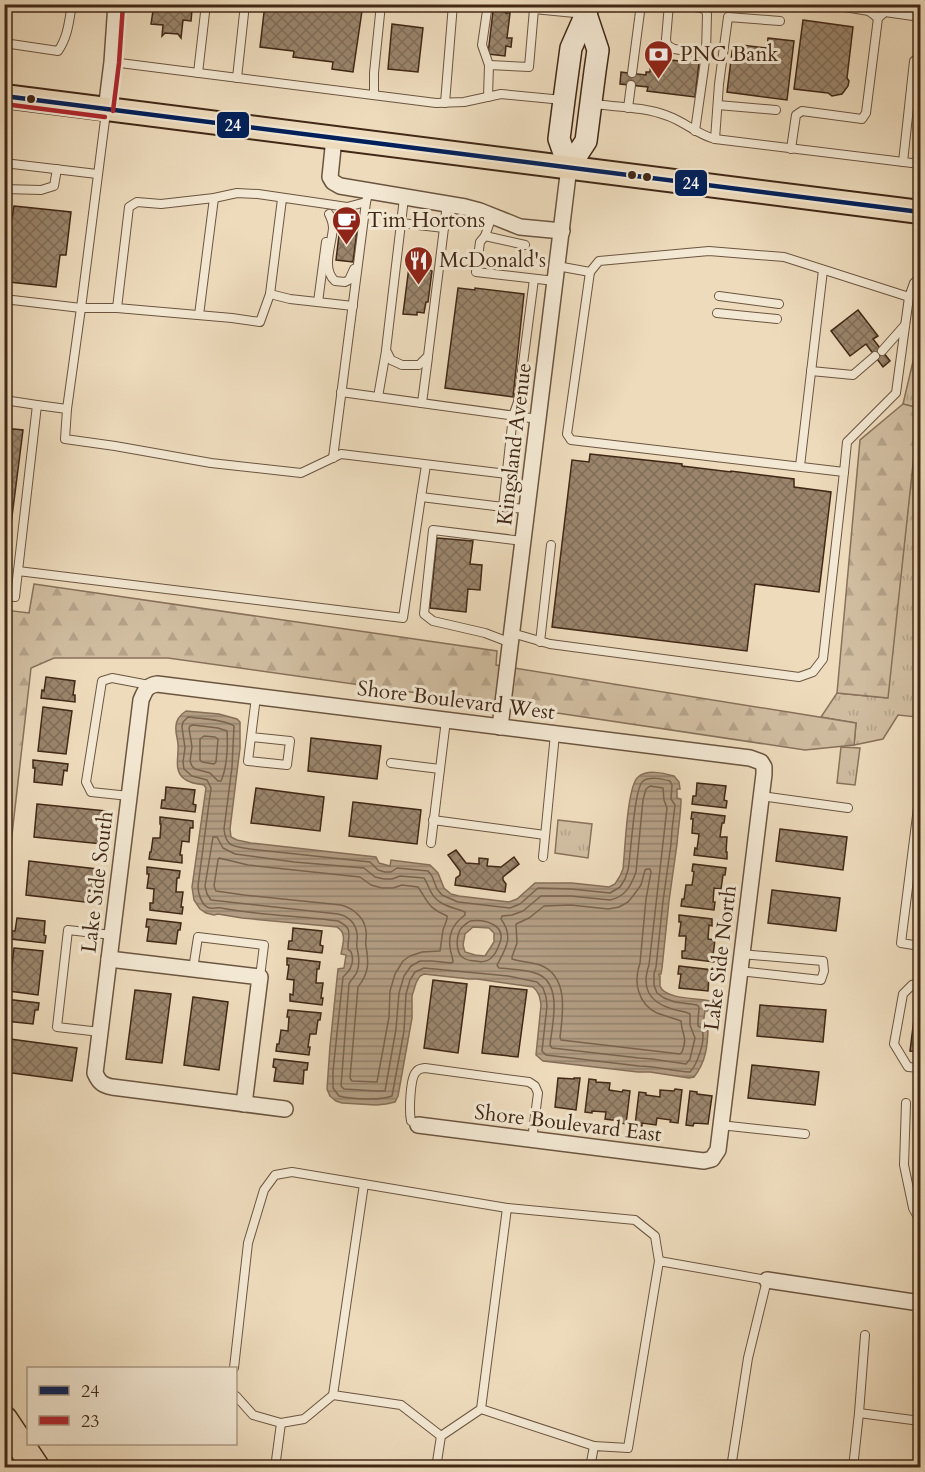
<svg xmlns="http://www.w3.org/2000/svg" width="925" height="1472" font-family="Cardo,serif">
  <style>
    .grass { fill: url(#grass-tufts); stroke: #88725b; stroke-width: 1.5 }
    .forest { fill: url(#forest-firs); stroke: #88725b; stroke-width: 1.5 }
    .water { fill: url(#water-rules); stroke: #856f58; stroke-width: 1.5; fill-rule: evenodd }
    .lines { fill: none; stroke-linecap: round; stroke-linejoin: round }
    .shore { stroke: #7a634d; stroke-width: 1.5 }
    .building { fill: url(#building-cross-hatch); stroke: #412816; stroke-width: 1.5 }
    .lane-casing { stroke: #6c5540; stroke-width: 10 }
    .street-casing { stroke: #6c5540; stroke-width: 18 }
    .secondary-casing { stroke: #412816; stroke-width: 24 }
    .primary-casing { stroke: #412816; stroke-width: 26 }
    .highway-casing { stroke: #412816; stroke-width: 30 }
    .lane { stroke: #f3e8d3; stroke-width: 8 }
    .street { stroke: #f3e8d3; stroke-width: 15 }
    .secondary { stroke: #f3e8d3; stroke-width: 21 }
    .primary { stroke: #eddbbc; stroke-width: 22 }
    .highway { stroke: #eddbbc; stroke-width: 27 }
    .bus-1-casing { stroke: #f3e8d3; stroke-width: 9 }
    .bus-2-casing { stroke: #f3e8d3; stroke-width: 9 }
    .bus-1 { stroke: #00205b; stroke-width: 4.5 }
    .bus-2 { stroke: #af272f; stroke-width: 4.5 }
    .bus-dot { fill: #412816; stroke: #f3e8d3; stroke-width: 2 }
    .labels { text-anchor: middle; stroke-width: 6; stroke-linejoin: round; paint-order: stroke }
    .poi-label { font-size: 21px; fill: #412816; stroke: #f3e8d3; text-anchor: start }
    .street-label { font-size: 21px; fill: #412816; stroke: #f3e8d3 }
    .line-badge { stroke: #f3e8d3; stroke-width: 2 }
    .badge-label { font-size: 16px; text-anchor: middle; font-weight: bold; fill: #fff }
  </style>
  <defs>
    <pattern id="grass-tufts" width="24" height="20" patternUnits="userSpaceOnUse" patternTransform="scale(1.5)"><rect width="24" height="20" fill="#d0bda0"/><path d="M3 7l-1-3M5 7V3M7 7l1-3M15 17l-1-3M17 17v-4M19 17l1-3" fill="none" stroke="#b4a289"/></pattern>
    <pattern id="forest-firs" width="22" height="20" patternUnits="userSpaceOnUse" patternTransform="scale(1.5)"><rect width="22" height="20" fill="#d0bda0"/><path d="M5 1l3.5 6h-7zM16 11l3.5 6h-7z" fill="#b4a289"/></pattern>
    <pattern id="water-rules" width="6" height="5" patternUnits="userSpaceOnUse" patternTransform="scale(1.5)"><rect width="6" height="5" fill="#b39e84"/><path d="M0 2.5h6" fill="none" stroke="#93816b"/></pattern>
    <pattern id="building-cross-hatch" width="8" height="8" patternUnits="userSpaceOnUse" patternTransform="scale(1.5)"><rect width="8" height="8" fill="#9a856c"/><path d="M0 0l8 8M0 8l8-8" fill="none" stroke="#7f6d58"/></pattern>
  </defs>
  <rect width="100%" height="100%" fill="#eddbbc"/>
  <filter id="stains"><feTurbulence type="fractalNoise" baseFrequency=".00333" numOctaves="4"/><feColorMatrix values="0 0 0 0 .2 0 0 0 0 .09 0 0 0 0 .02 0 0 0 .5 -.17"/></filter>
  <radialGradient id="worn" r=".72"><stop offset=".6" stop-color="#630" stop-opacity="0"/><stop offset="1" stop-color="#630" stop-opacity=".3"/></radialGradient>
  <!-- grass -->
  <g class="grass">
    <polygon points="914,357 920,358 920,695 917,717 898,715 883,739 854,745 856,723 821,717 837,693 887,698 919,408 903,404"/>
    <polygon points="841,747 860,748 855,785 837,783"/>
    <polygon points="558,820 592,824 588,858 555,853"/>
  </g>
  <!-- forest -->
  <g class="forest">
    <polygon points="903,404 919,408 888,698 837,693 860,440"/>
    <polygon points="34,584 497,651 496,665 856,723 854,745 805,750 517,707 168,658 54,658 31,668 5,896 5,610 29,613"/>
  </g>
  <!-- water -->
  <path class="water" d="M186,711L219,714L237,719L240,722V748L230,829L231,837L237,840L251,843L376,857L379,863L390,866L391,860L430,865L438,873L444,888L451,894L459,896L509,902L517,899L535,883H572L609,887L615,884L620,876L623,869C625,852 627,786 638,777C647,769 663,773 674,776L679,782L680,789H677V798L681,799C681,814 678,829 677,844L669,901L662,968L661,974H659V976H660C660,977 660,986 660,986C665,1000 700,998 711,1001L712,1005V1010L710,1011H705L703,1024L708,1025C708,1045 706,1062 694,1077L689,1078L650,1072H638L543,1061L536,1055L541,1005C540,997 539,992 533,987L477,979H469L424,974L420,976L416,983L412,996V1018L398,1096L395,1102L386,1104L376,1105L342,1103L336,1101L330,1096L327,1089L330,1046L338,969L344,968L346,955L341,954C343,943 347,933 337,927L242,918L218,914L214,915L206,913L200,909L194,900L192,887L206,788L204,785C197,784 188,783 182,777C174,768 179,756 178,745C178,739 175,733 176,726C176,720 180,715 186,711ZM473,927L489,928L494,933V942L485,956L475,955L465,952L463,945L465,934Z"/>
  <g class="lines">
    <!-- shore -->
    <g class="shore">
      <path d="M188,717C201,719 223,719 234,726L232,767L224,829C226,848 234,846 250,849L370,862L378,870L385,872H391L397,868L428,871L432,876L437,889L442,895L458,902L510,908L520,904L538,888L571,889L610,893L620,887L625,879L628,870C631,855 634,788 643,781C650,776 662,779 670,781L672,785L671,799L675,805L672,830L671,844L663,901L656,967L654,974V985L657,993L664,998L675,1002L697,1005L699,1007C699,1011 698,1017 698,1021C698,1031 698,1022 702,1030C706,1040 697,1065 690,1072C672,1071 656,1066 639,1066L546,1055L542,1051L547,1006L546,997L543,988L537,982L508,976L424,968L415,972L410,980L406,994L404,1031L392,1096C379,1101 352,1099 339,1096L333,1088V1071L343,977C349,972 354,964 352,955C350,946 348,955 348,946C349,932 352,928 338,921C299,916 259,915 221,908C216,907 212,910 207,907C201,903 198,893 198,886L211,788L207,780L192,776L184,769L183,762L185,748L182,727L183,722Z"/>
      <path d="M193,725L218,728L227,731C228,746 227,768 221,781H218L210,773L195,769L192,766L190,761L192,747L189,728L190,726Z"/>
      <polygon points="204,736 215,737 218,739 216,762 214,764 202,762 200,760 200,739"/>
      <path d="M650,786L663,788L664,800L667,808L649,965C641,988 649,1002 672,1009C678,1011 685,1011 690,1014V1025L695,1038L690,1059L686,1064L652,1059L639,1058L552,1048L550,1045C552,1025 563,985 538,974C526,969 511,969 499,968L497,965C506,948 514,937 501,919L502,916L512,915L523,911L541,896H571L610,900C625,897 631,886 636,872L643,800L646,789Z"/>
      <path d="M213,837H217L223,848L235,854L294,862L364,868L375,877L384,879H392L400,876L424,878C427,882 428,887 431,892C438,906 453,907 465,912V915C454,923 448,933 450,947C450,952 453,957 453,962L451,963L432,961H420L411,966L404,976L399,993L396,1029L385,1091H376L344,1089L341,1086L349,984C351,979 355,977 357,972C360,964 359,956 357,948C356,944 358,939 357,934C356,923 348,916 338,914L211,900L207,894L205,886Z"/>
      <path d="M219,858L248,865L360,877L371,885L382,888H393L402,885L418,887C429,903 427,907 447,916V919L443,930L440,951L422,952L410,956L403,961L395,974L390,991L389,1017L377,1082L352,1081L350,1078L358,987C369,973 369,963 366,946C365,941 367,936 366,931C365,918 353,908 341,905L244,895L216,891L214,886L218,860Z"/>
      <path d="M647,869H650L651,872L646,899L640,963C633,982 638,1004 657,1013C665,1016 673,1018 681,1021C682,1036 688,1036 682,1052L680,1054L561,1040L560,1037C563,1013 569,976 540,965C531,962 521,962 512,959V957L517,943L516,924L529,918L544,906L571,905L608,909L619,907L628,902L633,896L641,885L645,870Z"/>
      <path d="M470,921C485,919 508,925 499,945C495,956 489,964 476,961C471,961 466,960 462,957C456,952 456,938 460,930C462,926 466,924 470,921Z"/>
    </g>
  </g>
  <!-- building -->
  <g class="building">
    <polygon points="154,4 182,4 181,9 185,6 184,9 192,10 191,21 183,20 181,38 178,34 165,33 162,36 163,25 151,24"/>
    <polygon points="265,4 363,4 353,72 332,69 333,62 293,57 294,52 293,51 260,47"/>
    <polygon points="497,7 507,8 506,13 510,13 507,38 512,38 511,47 506,46 505,56 488,54 493,11 497,11"/>
    <polygon points="803,20 853,27 847,78 849,81 848,86 842,94 832,96 828,93 794,89"/>
    <polygon points="392,24 423,28 418,72 388,69"/>
    <polygon points="768,38 794,41 787,100 727,92 733,44 767,48"/>
    <polygon points="651,58 699,63 695,97 647,91 648,87 620,84 621,72 646,75 646,72 650,72"/>
    <polygon points="14,206 71,212 66,255 60,255 56,287 9,282 11,263 7,263 11,233 5,233 7,219 12,219"/>
    <polygon points="340,227 357,230 353,262 336,260"/>
    <polygon points="411,251 428,253 426,269 432,271 428,302 426,302 424,313 417,312 417,315 403,314"/>
    <polygon points="458,288 475,290 475,288 524,294 513,397 445,388"/>
    <polygon points="858,310 878,336 873,339 890,361 883,367 866,344 850,356 831,331"/>
    <polygon points="4,428 23,430 7,556 4,556"/>
    <polygon points="590,454 682,464 682,466 731,472 731,471 794,479 794,487 831,492 819,592 755,584 747,651 552,627 572,460 589,462"/>
    <polygon points="437,538 473,541 470,564 482,565 480,590 468,589 466,612 430,608"/>
    <polygon points="46,677 75,681 73,695 75,695 75,702 41,698 42,690 44,691"/>
    <polygon points="43,707 72,711 66,754 38,751"/>
    <polygon points="311,738 381,746 377,779 308,771"/>
    <polygon points="33,760 68,764 67,771 64,770 62,785 34,782 35,768 33,768"/>
    <polygon points="697,783 726,786 724,800 727,801 726,808 692,804 693,796 696,796"/>
    <polygon points="166,787 195,790 193,804 196,805 195,812 161,808 162,800 165,800"/>
    <polygon points="256,788 324,797 320,831 251,823"/>
    <polygon points="353,802 421,810 417,844 349,836"/>
    <polygon points="37,804 106,811 102,844 34,837"/>
    <polygon points="692,812 725,816 724,823 722,823 720,837 727,837 726,852 727,852 727,859 694,855 695,848 697,849 699,834 692,833 693,819 691,819"/>
    <polygon points="160,817 193,821 193,828 190,828 189,842 182,841 180,855 182,855 182,863 149,859 150,852 151,852 153,838 160,838 161,824 160,824"/>
    <polygon points="780,829 847,837 843,870 776,861"/>
    <polygon points="456,850 466,863 479,864 479,858 488,859 487,866 501,867 514,857 519,864 503,877 503,880 506,884 505,892 455,885 456,878 460,875 460,871 448,855"/>
    <polygon points="29,861 97,869 93,903 26,895"/>
    <polygon points="693,864 726,868 725,875 723,875 721,889 714,888 713,902 715,902 714,910 681,906 682,899 684,899 686,885 692,885 694,872 692,871"/>
    <polygon points="147,867 180,871 179,878 177,878 176,892 183,892 181,907 183,907 182,914 150,910 150,903 153,903 154,889 147,888 149,874 147,874"/>
    <polygon points="772,890 840,898 836,931 768,923"/>
    <polygon points="679,915 712,919 712,926 709,925 708,939 715,940 713,955 715,955 714,962 682,958 682,951 685,951 686,936 679,936 681,922 679,922"/>
    <polygon points="17,918 45,921 44,935 46,936 45,943 11,939 12,931 15,931"/>
    <polygon points="147,919 181,923 180,930 178,930 176,944 147,941 149,927 146,927"/>
    <polygon points="293,928 322,931 320,945 323,946 322,953 288,949 289,941 292,941"/>
    <polygon points="14,948 43,951 38,995 9,991"/>
    <polygon points="287,958 320,962 319,969 317,969 316,983 323,983 321,998 323,998 322,1005 290,1001 290,994 293,995 294,980 287,979 289,965 287,965"/>
    <polygon points="679,966 713,970 712,977 709,977 708,991 679,988 681,974 678,974"/>
    <polygon points="433,980 467,984 458,1053 424,1048"/>
    <polygon points="490,986 527,990 518,1057 482,1053"/>
    <polygon points="135,990 171,994 162,1063 126,1059"/>
    <polygon points="917,995 920,996 920,1052 910,1051"/>
    <polygon points="193,997 228,1002 219,1070 184,1065"/>
    <polygon points="5,999 39,1003 38,1010 35,1010 33,1024 5,1021 6,1007 4,1007"/>
    <polygon points="760,1005 826,1010 823,1042 757,1036"/>
    <polygon points="288,1010 321,1013 320,1020 318,1020 316,1034 310,1034 308,1047 310,1047 309,1055 276,1051 277,1044 279,1044 281,1030 288,1031 289,1017 287,1017"/>
    <polygon points="10,1039 77,1048 72,1081 5,1072"/>
    <polygon points="274,1059 308,1063 307,1070 304,1070 303,1084 274,1081 276,1068 273,1067"/>
    <polygon points="752,1065 819,1072 815,1105 748,1098"/>
    <polygon points="558,1078 574,1079 574,1078 580,1078 576,1110 555,1107"/>
    <polygon points="589,1079 596,1080 596,1082 610,1083 609,1090 622,1092 623,1090 630,1091 626,1124 619,1123 620,1121 605,1119 606,1112 592,1111 592,1113 585,1112"/>
    <polygon points="675,1089 682,1090 678,1123 670,1122 671,1120 657,1118 656,1125 642,1123 642,1126 635,1125 639,1092 646,1093 646,1095 660,1097 660,1090 674,1091"/>
    <polygon points="690,1091 697,1092 697,1094 712,1096 708,1124 694,1123 693,1126 686,1125"/>
  </g>
  <g class="lines">
    <defs>
      <g id="lane">
        <polyline points="488,4 482,45 489,65"/>
        <polyline points="669,4 666,39 667,45 674,49 706,54"/>
        <polyline points="683,4 705,9 707,14 706,54 695,131"/>
        <polyline points="826,4 869,11 878,18"/>
        <path d="M4,43L58,51C68,37 69,21 72,4"/>
        <polyline points="112,62 436,103 464,102 501,94 563,100"/>
        <polyline points="198,73 206,4"/>
        <polyline points="632,73 641,4"/>
        <polyline points="237,78 245,4"/>
        <polyline points="374,95 374,73 381,4"/>
        <polyline points="488,97 489,65 529,67 534,9 585,14"/>
        <polyline points="445,103 453,4"/>
        <path d="M593,104C618,107 645,107 668,116C685,122 698,135 715,139L920,164"/>
        <polyline points="718,105 776,110"/>
        <polyline points="628,108 631,85"/>
        <polyline points="715,139 719,84 728,17 780,21"/>
        <polyline points="791,149 796,115 802,111 862,119 866,113 878,18 885,12 920,17"/>
        <polyline points="903,162 914,61 920,57"/>
        <polyline points="4,163 97,174"/>
        <polyline points="4,173 5,163"/>
        <polyline points="4,189 41,190 54,186 57,169"/>
        <polyline points="404,198 386,350 391,360 402,365 419,365 428,356 447,204"/>
        <polyline points="282,199 270,294 260,322 232,318 117,308 129,207 137,202 161,204 214,198 237,193 258,194 347,207 366,202 369,190"/>
        <path d="M329,214C331,218 333,223 333,228C332,244 321,269 335,281L345,282L349,280L354,269"/>
        <polyline points="492,216 485,236 525,245"/>
        <polyline points="401,223 444,228"/>
        <polyline points="485,236 480,242 476,272 555,281"/>
        <polyline points="557,266 590,272 599,261 709,251 784,257 909,297 914,283 920,277"/>
        <polyline points="590,272 567,434 571,440 844,472 847,442 896,393 909,297"/>
        <polyline points="270,294 290,299 353,306"/>
        <polyline points="719,296 779,304"/>
        <polyline points="4,299 81,308 106,112"/>
        <polyline points="318,302 326,242"/>
        <polyline points="717,313 777,319"/>
        <polyline points="199,315 214,198"/>
        <polyline points="882,351 905,325"/>
        <polyline points="811,371 853,375 875,356"/>
        <polyline points="341,392 538,419"/>
        <polyline points="378,397 386,351"/>
        <polyline points="4,400 37,405"/>
        <polyline points="422,403 428,357"/>
        <polyline points="67,409 65,439 115,446 211,463 301,473 341,454 507,474"/>
        <polyline points="333,458 366,202"/>
        <polyline points="800,466 823,270"/>
        <polyline points="421,497 426,465"/>
        <polyline points="527,509 503,507 513,416 518,402 534,279"/>
        <polyline points="18,571 403,618 421,497 503,507"/>
        <polyline points="4,596 15,597 37,405 67,409 81,308 117,308"/>
        <polyline points="512,633 550,644 799,677 813,672 823,659 844,472"/>
        <polyline points="540,642 551,545"/>
        <polyline points="511,643 485,633 433,621 424,614 433,530 523,541"/>
        <polyline points="251,737 290,741 287,765 248,761 256,697"/>
        <polyline points="391,763 440,769"/>
        <polyline points="920,792 901,943 920,946"/>
        <polyline points="129,796 91,792 86,782 102,681 112,678 149,685"/>
        <polyline points="761,796 848,808"/>
        <polyline points="433,820 545,835"/>
        <polyline points="431,843 446,720"/>
        <polyline points="543,857 555,734"/>
        <polyline points="193,969 198,937 264,945 260,977"/>
        <polyline points="739,971 821,980 824,971 823,961 741,954"/>
        <polyline points="920,982 912,985 903,994 894,1044 908,1067 920,1068"/>
        <polyline points="100,1032 57,1027 68,930 112,935"/>
        <polyline points="906,1103 904,1165 913,1208 920,1221"/>
        <path d="M418,1125L411,1121C409,1111 410,1078 416,1072C419,1068 420,1069 425,1068L529,1082L535,1086L538,1093L532,1140"/>
        <polyline points="720,1125 805,1134"/>
        <polyline points="865,1335 859,1413 920,1421"/>
        <polyline points="234,1368 248,1243 264,1190 275,1175 292,1172 507,1208"/>
        <polyline points="333,1395 401,1405 441,1436"/>
        <polyline points="236,1396 253,1415 281,1423 275,1468"/>
        <polyline points="481,1409 594,1446"/>
        <polyline points="281,1423 304,1419 333,1395 364,1184"/>
        <polyline points="436,1468 441,1436 481,1409 507,1208 635,1220 655,1236 659,1261"/>
        <polyline points="590,1468 594,1446 628,1448 659,1261 767,1280 748,1358 731,1468"/>
        <polyline points="853,1468 859,1413"/>
      </g>
      <g id="street">
        <polyline points="106,110 112,62 116,4"/>
        <polyline points="334,138 330,177 333,182 340,186 465,207 480,211 520,227 562,231"/>
        <polyline points="500,727 569,167"/>
        <polyline points="109,959 260,977 244,1104"/>
        <path d="M285,1109L112,1087C102,1085 99,1082 95,1073L141,700C145,691 146,686 157,684L750,758L761,762L764,767V774L718,1150L712,1159L704,1161L418,1125"/>
        <polyline points="767,1280 920,1303"/>
      </g>
      <g id="secondary">
        <polyline points="569,167 559,139 564,100 571,48 586,14 588,4"/>
        <polyline points="569,167 586,141 595,71 598,50 586,14"/>
      </g>
      <polyline id="primary" points="4,96 920,212"/>
      <polyline id="highway" points="4,1420 36,1468"/>
    </defs>
    <!-- lane casing -->
    <use href="#lane" class="lane-casing"/>
    <!-- street casing -->
    <use href="#street" class="street-casing"/>
    <!-- secondary casing -->
    <use href="#secondary" class="secondary-casing"/>
    <!-- primary casing -->
    <use href="#primary" class="primary-casing"/>
    <!-- highway casing -->
    <use href="#highway" class="highway-casing"/>
    <!-- lane -->
    <use href="#lane" class="lane"/>
    <!-- street -->
    <use href="#street" class="street"/>
    <!-- secondary -->
    <use href="#secondary" class="secondary"/>
    <!-- primary -->
    <use href="#primary" class="primary"/>
    <!-- highway -->
    <use href="#highway" class="highway"/>
    <defs>
      <polyline id="bus-1" points="4,96 920,212"/>
      <g id="bus-2">
        <polyline points="4,104 105,117"/>
        <polyline points="113,111 119,63 123,5"/>
      </g>
    </defs>
    <!-- bus-1 casing -->
    <use href="#bus-1" class="bus-1-casing"/>
    <!-- bus-2 casing -->
    <use href="#bus-2" class="bus-2-casing"/>
    <!-- bus-1 -->
    <use href="#bus-1" class="bus-1"/>
    <!-- bus-2 -->
    <use href="#bus-2" class="bus-2"/>
  </g>
  <!-- icons -->
  <defs>
    <symbol id="bank-pin" viewBox="-11 -11 22 30"><path d="M0 17L-7.5 6A9.5 9.5 0 1 1 7.5 6Z" fill="#8f2418" stroke="#f3e8d3"/><path d="M-6-4H6V4H-6ZM0-2.3a2.3 2.3 0 1 0 0 4.6a2.3 2.3 0 1 0 0-4.6Z" fill="#fff"/></symbol>
    <symbol id="cafe-pin" viewBox="-11 -11 22 30"><path d="M0 17L-7.5 6A9.5 9.5 0 1 1 7.5 6Z" fill="#8f2418" stroke="#f3e8d3"/><path d="M-5.5-4.5H6V0H3Q3 3.5 0 3.5H-2.5Q-5.5 3.5-5.5 0ZM3-3.2v2h1.7v-2ZM-6 4.5H4V6H-6Z" fill="#fff"/></symbol>
    <symbol id="restaurant-pin" viewBox="-11 -11 22 30"><path d="M0 17L-7.5 6A9.5 9.5 0 1 1 7.5 6Z" fill="#8f2418" stroke="#f3e8d3"/><path d="M-5-6h1v4h1v-4h1v4h1v-4h1v5L-1.5 .5V6h-2V.5L-5-1ZM5-6V6H3V1.5H1.5Q1.5-4 5-6Z" fill="#fff"/></symbol>
  </defs>
  <g fill-rule="evenodd">
    <use href="#bank-pin" x="642" y="38" width="33" height="45"/>
    <use href="#cafe-pin" x="330" y="204" width="33" height="45"/>
    <use href="#restaurant-pin" x="402" y="244" width="33" height="45"/>
  </g>
  <!-- markers -->
  <g class="bus-dot">
    <circle cx="31" cy="99" r="5"/>
    <circle cx="632" cy="175" r="5"/>
    <circle cx="647" cy="177" r="5"/>
  </g>
  <g class="labels">
    <!-- poi labels -->
    <g class="poi-label">
      <text x="680" y="61">PNC Bank</text>
      <text x="367" y="227">Tim Hortons</text>
      <text x="439" y="267">McDonald's</text>
    </g>
    <!-- street labels -->
    <g class="street-label">
      <text transform="translate(514 444) rotate(-83)" y="7">Kingsland Avenue</text>
      <text transform="translate(456 700) rotate(7)" y="7">Shore Boulevard West</text>
      <text transform="translate(97 882) rotate(-83)" y="7">Lake Side South</text>
      <text transform="translate(720 958) rotate(-83)" y="7">Lake Side North</text>
      <text transform="translate(568 1123) rotate(7)" y="7">Shore Boulevard East</text>
    </g>
  </g>
  <g class="line-badge">
    <rect x="216" y="111" width="34" height="28" rx="6" fill="#00205b"/>
    <rect x="674" y="169" width="34" height="28" rx="6" fill="#00205b"/>
  </g>
  <g class="badge-label">
    <text x="233" y="131">24</text>
    <text x="691" y="189">24</text>
  </g>
  <!-- margin -->
  <rect width="925" height="1472" fill="none" stroke="#eddbbc" stroke-width="24"/>
  <rect x="6" y="6" width="913" height="1460" fill="none" stroke="#412816" stroke-width="3"/>
  <rect x="12" y="12" width="901" height="1448" fill="none" stroke="#412816" stroke-width="1.5"/>
  <!-- legend -->
  <rect x="27" y="1367" width="210" height="78" fill="#f3e8d3" stroke="#ac9b87" stroke-width="1.5"/>
  <rect x="39" y="1386" width="30" height="9" fill="#00205b" stroke="#ac9b87" stroke-width="1.5"/>
  <text x="81" y="1397" font-size="18" fill="#412816">24</text>
  <rect x="39" y="1416" width="30" height="9" fill="#af272f" stroke="#ac9b87" stroke-width="1.5"/>
  <text x="81" y="1427" font-size="18" fill="#412816">23</text>
  <rect width="100%" height="100%" filter="url(#stains)"/>
  <rect width="100%" height="100%" fill="url(#worn)"/>
</svg>
